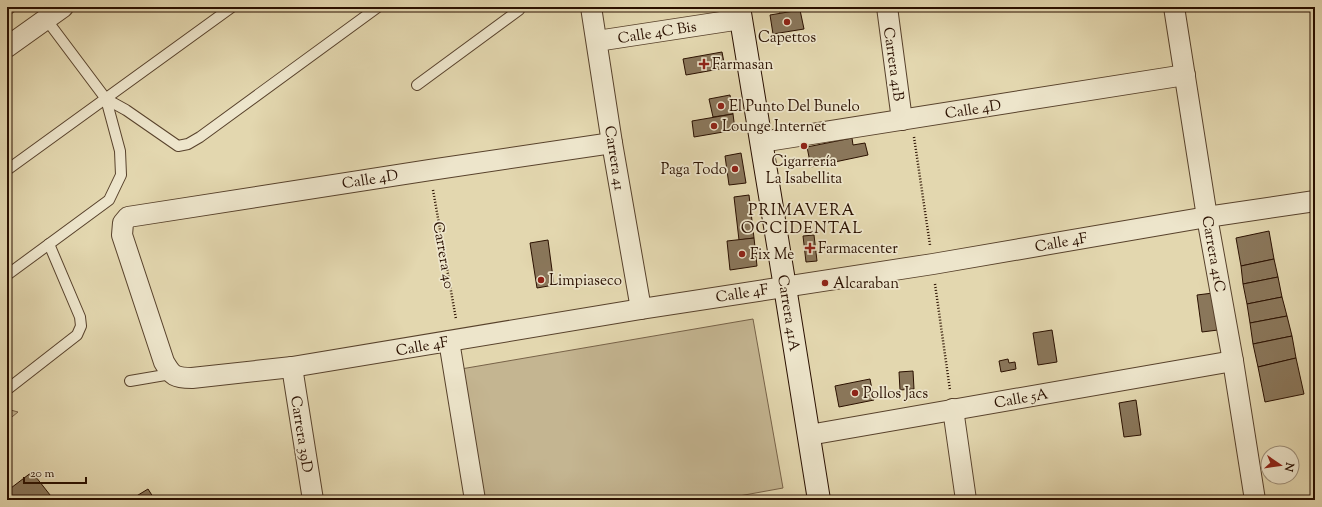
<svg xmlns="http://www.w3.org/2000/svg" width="1322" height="507" font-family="'Sorts Mill Goudy',serif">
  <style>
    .green { fill: #c4b591; stroke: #776248 }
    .building { fill: #8a775b; stroke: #2a1000 }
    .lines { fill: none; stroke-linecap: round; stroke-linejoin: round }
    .lane-casing { stroke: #58422c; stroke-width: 12 }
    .street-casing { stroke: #58422c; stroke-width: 22 }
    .secondary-casing { stroke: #2a1000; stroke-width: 24 }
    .path { stroke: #2a1000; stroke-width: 2.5; stroke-dasharray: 1 2; stroke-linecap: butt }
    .lane { stroke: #ede5cb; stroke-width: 10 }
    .street { stroke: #ede5cb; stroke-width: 20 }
    .secondary { stroke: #ede5cb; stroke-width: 22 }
    .poi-dot { fill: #8f2418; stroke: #ede5cb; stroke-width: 1.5 }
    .labels { text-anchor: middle; stroke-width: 3.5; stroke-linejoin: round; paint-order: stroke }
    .street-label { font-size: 15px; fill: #2a1000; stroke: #ede5cb }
    .poi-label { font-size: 15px; fill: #2a1000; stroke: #ede5cb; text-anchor: start }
    .neighbourhood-label { font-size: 16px; letter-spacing: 1px; fill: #2a1000; stroke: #ede5cb }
  </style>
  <rect width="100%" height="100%" fill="#e3d7af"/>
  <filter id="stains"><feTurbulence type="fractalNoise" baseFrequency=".005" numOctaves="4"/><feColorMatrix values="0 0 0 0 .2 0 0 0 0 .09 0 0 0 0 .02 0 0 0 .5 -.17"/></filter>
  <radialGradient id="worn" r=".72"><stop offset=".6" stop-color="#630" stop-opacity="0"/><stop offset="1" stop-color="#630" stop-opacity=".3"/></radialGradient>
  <!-- green -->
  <g class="green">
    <polygon points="7,7 21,7 7,17"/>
    <polygon points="753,319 783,488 717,500 481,500 461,369"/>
    <polygon points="7,409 18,412 7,421"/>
  </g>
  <!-- building -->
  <g class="building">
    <polygon points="778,7 800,7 800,10 779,12"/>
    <polygon points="800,10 804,29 773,34 770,15"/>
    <polygon points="722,52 725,68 686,75 683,59"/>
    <polygon points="730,95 733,114 713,117 709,99"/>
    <polygon points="733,114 735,130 694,137 692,121"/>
    <polygon points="852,138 853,145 865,143 868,155 811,167 807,147"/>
    <polygon points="741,153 746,183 729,185 725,156"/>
    <polygon points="749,195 754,238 739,240 734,197"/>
    <polygon points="1269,231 1274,259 1241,266 1236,238"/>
    <polygon points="814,235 817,261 806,262 803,236"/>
    <polygon points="754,238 757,266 730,270 727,241"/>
    <polygon points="548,240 554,285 537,288 530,243"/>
    <polygon points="1274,259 1278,277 1243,284 1241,266"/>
    <polygon points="1278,277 1282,297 1247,304 1243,284"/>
    <polygon points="1213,293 1218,330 1202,332 1197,295"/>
    <polygon points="1282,297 1287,316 1250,323 1247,304"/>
    <polygon points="1287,316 1292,336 1253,344 1250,323"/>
    <polygon points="1052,330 1057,362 1038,365 1033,333"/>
    <polygon points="1292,336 1296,358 1258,367 1253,344"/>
    <polygon points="1296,358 1304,394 1265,402 1258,367"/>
    <polygon points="1008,359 1009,363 1015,362 1016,369 1001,372 999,361"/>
    <polygon points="913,371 914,389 900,390 899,372"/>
    <polygon points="870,379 874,400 839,407 835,386"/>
    <polygon points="1136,400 1141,435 1124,437 1119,403"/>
    <polygon points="32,472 54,500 7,500 7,491"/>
    <polygon points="148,489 155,500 130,500"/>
  </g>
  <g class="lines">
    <defs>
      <g id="lane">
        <polyline points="417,85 519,10 521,7"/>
        <polyline points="106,99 126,110 178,146 188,144 200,137 378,7"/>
        <polyline points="7,170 232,7"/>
        <polyline points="7,275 109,200 121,175 120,151 106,99 46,19"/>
        <polyline points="130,381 171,374"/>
        <polyline points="9,388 77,335 81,326 80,317 49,244"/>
      </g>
      <g id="street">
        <polyline points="591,7 612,143 641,309"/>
        <polyline points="887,7 902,120"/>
        <polyline points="1174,7 1207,217 1233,361 1255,500"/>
        <polyline points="597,41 741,19"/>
        <polyline points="7,47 63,7"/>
        <polyline points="761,142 1185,75"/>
        <path d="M612,143L430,170L128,217L123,223L122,235L164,362C172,376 175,378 192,378L292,367L641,309L933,264L1207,217L1315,201"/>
        <polyline points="449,341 475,500"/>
        <polyline points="292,367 313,500"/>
        <polyline points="953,409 966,500"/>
        <polyline points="809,435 1233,361"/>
      </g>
      <polyline id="secondary" points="739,7 785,287 819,500"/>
    </defs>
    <!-- lane casing -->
    <use href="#lane" class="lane-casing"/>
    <!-- street casing -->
    <use href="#street" class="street-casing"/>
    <!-- secondary casing -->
    <use href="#secondary" class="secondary-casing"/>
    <!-- path -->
    <g class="path">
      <polyline points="914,137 930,245"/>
      <polyline points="433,190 456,319"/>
      <polyline points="935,284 950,390"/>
      <polyline points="1212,500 1235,496"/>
    </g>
    <!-- lane -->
    <use href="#lane" class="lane"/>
    <!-- street -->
    <use href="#street" class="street"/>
    <!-- secondary -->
    <use href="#secondary" class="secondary"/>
  </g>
  <!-- markers -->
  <g class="poi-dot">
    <circle cx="787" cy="22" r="4"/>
    <path d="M702 58h4v4h4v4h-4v4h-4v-4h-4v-4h4z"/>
    <circle cx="721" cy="106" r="4"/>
    <circle cx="714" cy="126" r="4"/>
    <circle cx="804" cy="146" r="4"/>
    <circle cx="735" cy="169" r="4"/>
    <path d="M808 242h4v4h4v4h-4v4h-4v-4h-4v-4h4z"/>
    <circle cx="742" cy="254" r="4"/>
    <circle cx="541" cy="280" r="4"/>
    <circle cx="825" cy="283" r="4"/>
    <circle cx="855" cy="393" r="4"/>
  </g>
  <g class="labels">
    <!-- street labels -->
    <g class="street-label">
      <text transform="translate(657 32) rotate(-9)" y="5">Calle 4C Bis</text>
      <text transform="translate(894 64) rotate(82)" y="5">Carrera 41B</text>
      <text transform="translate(973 109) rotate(-9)" y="5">Calle 4D</text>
      <text transform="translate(615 158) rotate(81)" y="5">Carrera 41</text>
      <text transform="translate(370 179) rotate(-9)" y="5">Calle 4D</text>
      <text transform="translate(1061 242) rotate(-10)" y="5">Calle 4F</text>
      <text transform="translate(1214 254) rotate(80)" y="5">Carrera 41C</text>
      <text transform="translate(444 255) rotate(80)" y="5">Carrera 40</text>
      <text transform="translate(742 293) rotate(-9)" y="5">Calle 4F</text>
      <text transform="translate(789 313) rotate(81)" y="5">Carrera 41A</text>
      <text transform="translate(422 346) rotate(-10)" y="5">Calle 4F</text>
      <text transform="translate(1021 398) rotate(-10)" y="5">Calle 5A</text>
      <text transform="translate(302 434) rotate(81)" y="5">Carrera 39D</text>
    </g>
    <!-- poi labels -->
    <g class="poi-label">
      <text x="787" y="42" text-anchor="middle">Capettos</text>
      <text x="712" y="69">Farmasan</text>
      <text x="729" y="111">El Punto Del Bunelo</text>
      <text x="722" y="131">Lounge Internet</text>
      <text x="804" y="166" text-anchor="middle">Cigarrería<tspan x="804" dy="17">La Isabellita</tspan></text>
      <text x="727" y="174" text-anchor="end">Paga Todo</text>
      <text x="818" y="253">Farmacenter</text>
      <text x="750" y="259">Fix Me</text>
      <text x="549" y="285">Limpiaseco</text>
      <text x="833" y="288">Alcaraban</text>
      <text x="863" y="398">Pollos Jacs</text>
    </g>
    <!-- neighbourhood labels -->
    <g class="neighbourhood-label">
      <text x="802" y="215">PRIMAVERA<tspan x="802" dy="18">OCCIDENTAL</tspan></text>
    </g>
  </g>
  <!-- margin -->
  <rect width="1322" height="507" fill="none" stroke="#e3d7af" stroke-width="24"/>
  <rect x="8" y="8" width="1306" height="491" fill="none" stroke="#2a1000" stroke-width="2"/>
  <rect x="12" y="12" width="1298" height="483" fill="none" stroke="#2a1000"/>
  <!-- north arrow -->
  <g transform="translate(1280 465) rotate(103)"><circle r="19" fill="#ede5cb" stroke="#9f907a"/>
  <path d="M0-3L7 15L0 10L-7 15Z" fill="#8f2418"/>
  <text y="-6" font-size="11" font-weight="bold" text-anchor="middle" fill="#2a1000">N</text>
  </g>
  <!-- scale -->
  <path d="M24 477v6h62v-6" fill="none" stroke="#2a1000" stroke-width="2"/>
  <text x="30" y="477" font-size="12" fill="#2a1000" stroke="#ede5cb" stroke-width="3" paint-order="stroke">20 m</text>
  <rect width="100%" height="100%" filter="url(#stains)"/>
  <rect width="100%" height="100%" fill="url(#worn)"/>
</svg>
